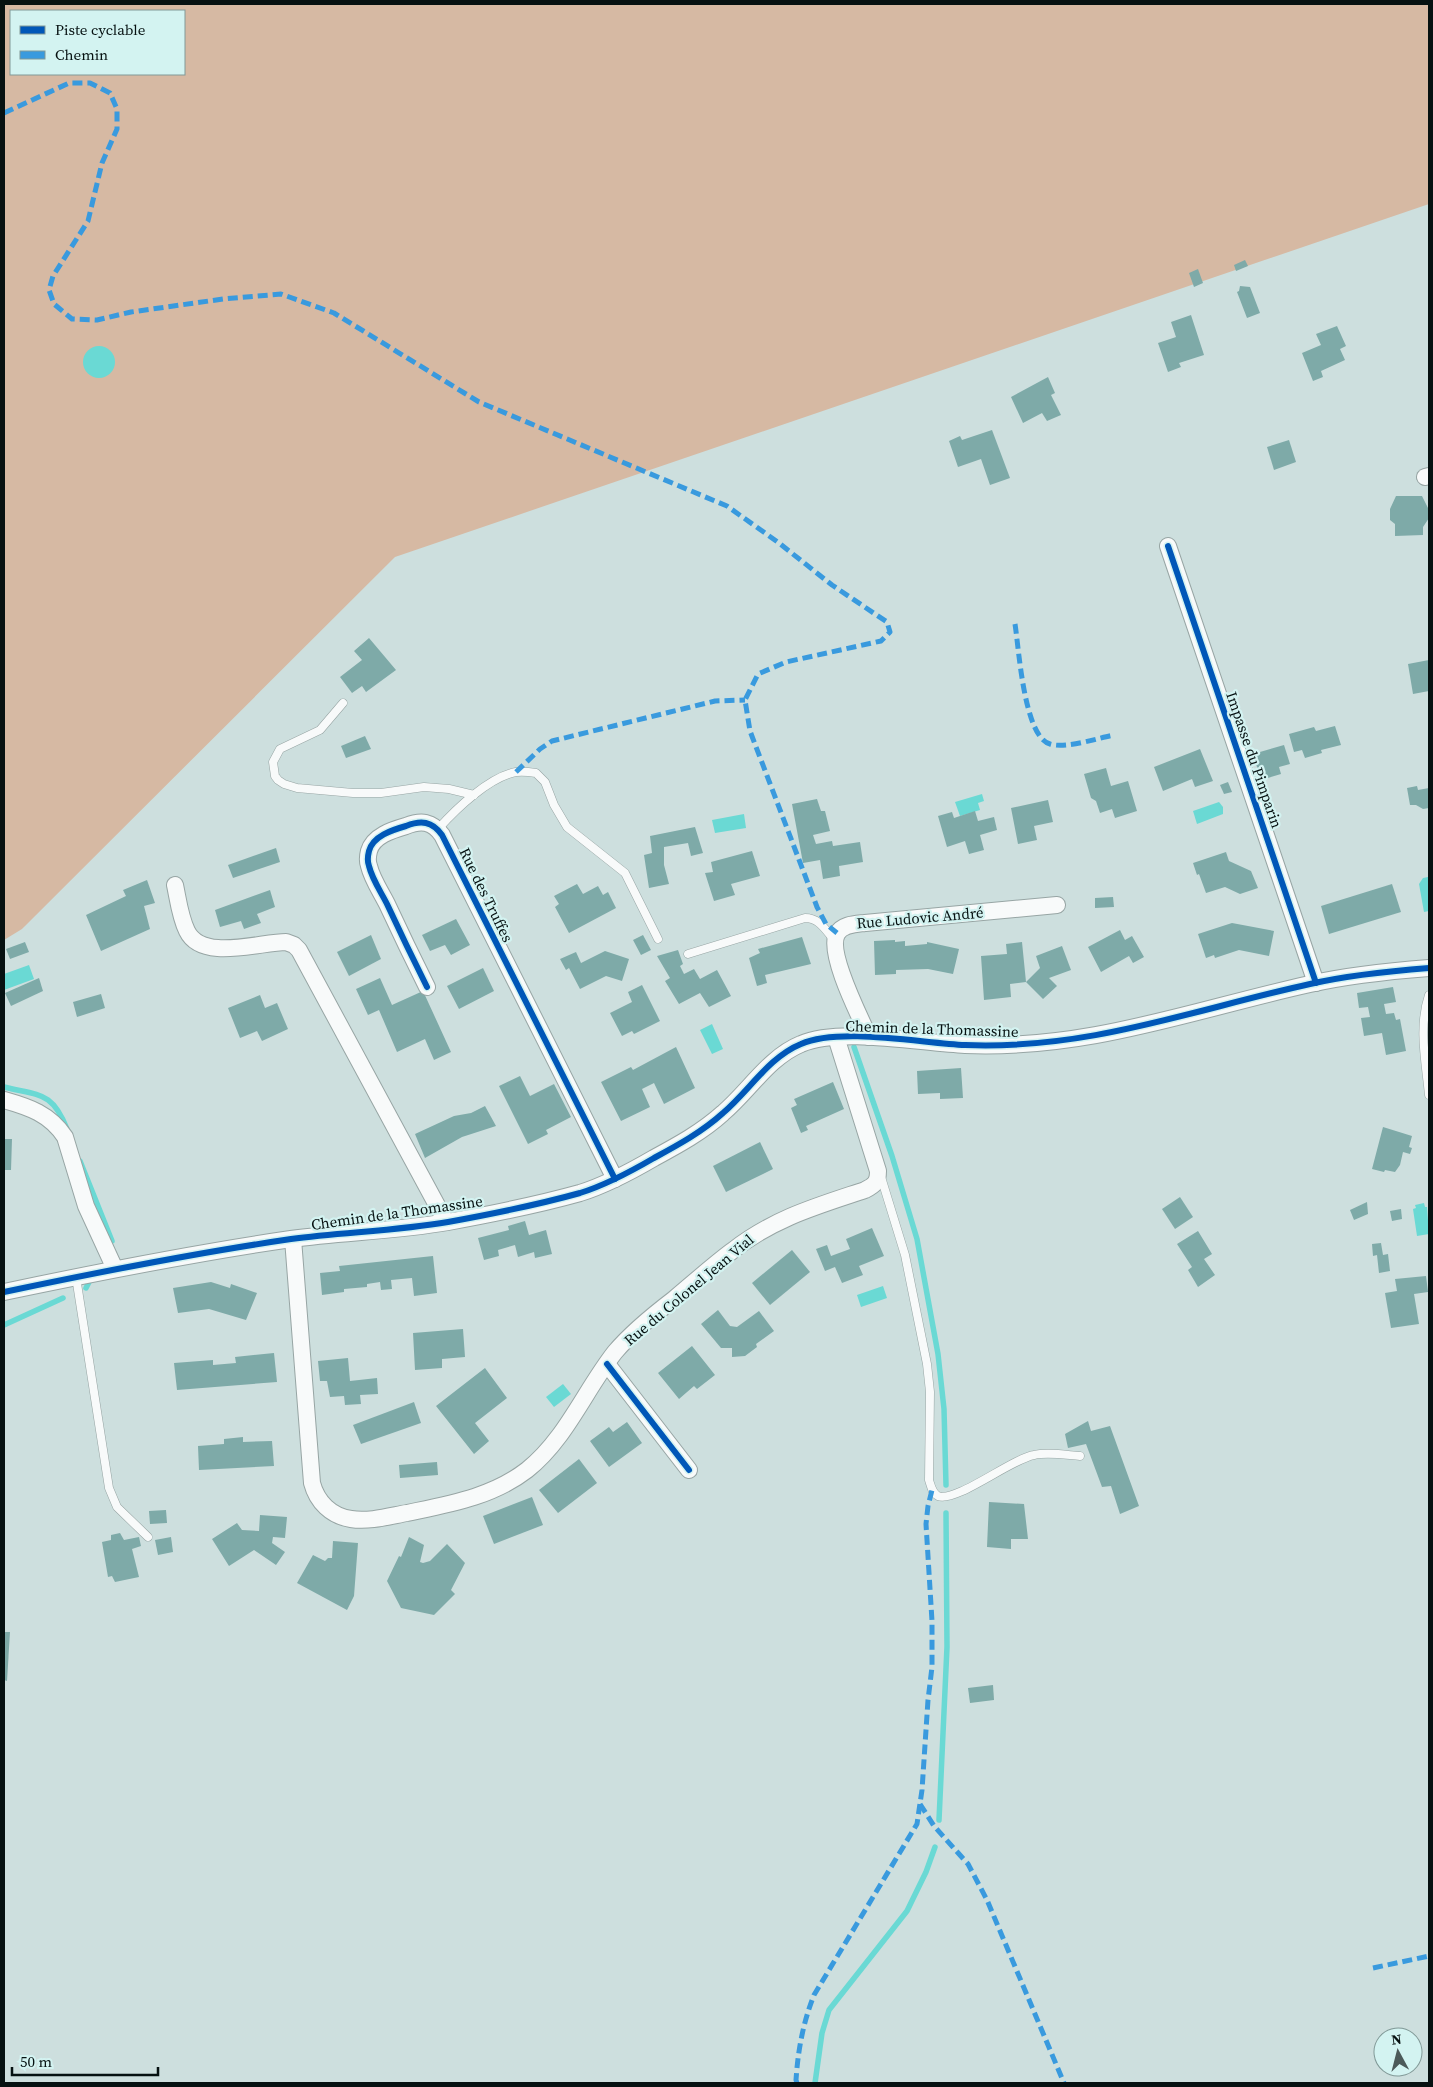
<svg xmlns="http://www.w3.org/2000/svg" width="1433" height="2087" font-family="'Source Serif 4',serif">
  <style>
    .green { fill: #d6b9a3; fill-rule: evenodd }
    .water { fill: #6ad9d4 }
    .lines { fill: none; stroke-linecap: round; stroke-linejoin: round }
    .stream { stroke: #6ad9d4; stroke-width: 5.5 }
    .building { fill: #7eaaa8 }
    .lane-casing { stroke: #97a5a4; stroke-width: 9 }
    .street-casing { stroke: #97a5a4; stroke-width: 18 }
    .lane { stroke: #f8fafa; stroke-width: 8 }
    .street { stroke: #f8fafa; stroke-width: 16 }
    .quiet { stroke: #399ade; stroke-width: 5; stroke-dasharray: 10 5; stroke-linecap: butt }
    .cycleway-casing { stroke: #d3f3f1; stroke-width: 9 }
    .cycleway { stroke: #0057b8; stroke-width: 6 }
    .labels { text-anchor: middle; stroke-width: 4.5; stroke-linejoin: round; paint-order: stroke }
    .street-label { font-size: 15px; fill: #061111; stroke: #d3f3f1 }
  </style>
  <rect width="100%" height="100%" fill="#cddfde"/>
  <!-- green -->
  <path class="green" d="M4,4H1429V204L395,557L22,929L4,940ZM11,11H184V74H11Z"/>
  <!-- water -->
  <g class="water">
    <circle cx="99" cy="362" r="16"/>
    <polygon points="982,794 984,801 978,803 980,810 960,816 955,802"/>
    <polygon points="1219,802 1223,807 1223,814 1197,824 1193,811"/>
    <polygon points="744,814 746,828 715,833 712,820"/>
    <polygon points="1428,877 1429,879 1429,911 1424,912 1419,884 1423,878"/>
    <polygon points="29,965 34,979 4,990 4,974"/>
    <polygon points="712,1024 723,1049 712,1054 700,1030"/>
    <polygon points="1424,1203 1425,1207 1427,1207 1429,1234 1417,1236 1413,1209 1416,1208 1415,1205"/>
    <polygon points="883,1286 887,1298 861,1307 857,1295"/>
    <polygon points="563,1384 571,1394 554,1407 546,1397"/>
  </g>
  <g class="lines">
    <!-- stream -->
    <g class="stream">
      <polyline points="854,1047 892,1156 917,1239 938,1354 944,1409 946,1485"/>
      <path d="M4,1087C40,1096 52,1091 67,1129"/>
      <polyline points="80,1161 112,1241"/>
      <polyline points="86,1288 89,1282"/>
      <polyline points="4,1325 63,1298"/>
      <polyline points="939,1820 947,1647 946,1513"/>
      <polyline points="815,2083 822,2033 829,2010 907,1911 926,1872 935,1847"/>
    </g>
  </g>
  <!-- building -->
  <g class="building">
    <polygon points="1245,260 1248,266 1236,271 1234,265"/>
    <polygon points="1198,269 1203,283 1194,287 1189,273"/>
    <polygon points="1240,286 1250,287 1260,313 1247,318 1237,292 1239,291"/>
    <polygon points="1191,315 1204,355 1179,363 1181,367 1168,372 1158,343 1176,337 1171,322"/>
    <polygon points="1337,326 1346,346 1340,349 1345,360 1321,371 1323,377 1313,381 1302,353 1321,345 1316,334"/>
    <polygon points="1048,377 1055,393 1051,395 1061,415 1047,421 1042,413 1023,423 1011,397"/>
    <polygon points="992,430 1010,478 990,485 981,459 958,467 949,441 960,436 962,440"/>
    <polygon points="1289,440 1296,462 1274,470 1267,447"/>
    <polygon points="1396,496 1422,496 1428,508 1429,518 1423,527 1423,535 1395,536 1395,524 1390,520 1390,509"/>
    <polygon points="369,638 396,670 366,692 362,686 352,693 340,677 362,660 354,651"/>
    <polygon points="1429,660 1429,691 1413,694 1408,664"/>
    <polygon points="1335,726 1341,745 1321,750 1322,753 1305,758 1302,750 1294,752 1289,734 1314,727 1316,731"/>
    <polygon points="365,736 371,749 346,758 341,746"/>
    <polygon points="1284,745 1290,764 1279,767 1281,774 1261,780 1253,754"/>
    <polygon points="1200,749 1213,781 1195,787 1192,779 1163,791 1154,767"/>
    <polygon points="1106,768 1111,786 1128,781 1137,811 1115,818 1112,809 1100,813 1096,801 1091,798 1084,774"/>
    <polygon points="1228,782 1232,792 1224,794 1220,785"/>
    <polygon points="1417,786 1418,790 1429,788 1429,808 1423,809 1416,805 1410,805 1407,788"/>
    <polygon points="817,799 821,811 825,811 830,831 813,835 816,844 832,841 833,846 860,842 863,862 839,866 840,876 823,879 820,860 803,863 792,804"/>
    <polygon points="1048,800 1053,822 1034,826 1037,840 1018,844 1011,808"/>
    <polygon points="975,811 978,821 994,817 997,830 980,835 984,850 969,854 965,841 947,847 938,816 952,812 954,818"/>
    <polygon points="695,827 703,853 691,856 688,843 664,847 664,865 669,884 649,888 644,855 652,853 650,836"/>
    <polygon points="276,848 280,862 233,878 228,865"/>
    <polygon points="752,851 760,876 731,884 735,895 714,901 705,873 713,872 711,862"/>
    <polygon points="1226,852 1229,861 1251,871 1258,888 1240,894 1225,887 1206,893 1199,874 1197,875 1193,863"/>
    <polygon points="147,880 155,903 144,906 150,929 101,951 86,915 126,896 123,890"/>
    <polygon points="577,884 583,894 598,886 603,895 608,892 616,908 569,933 555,907 559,904 554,896"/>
    <polygon points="1392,884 1401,912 1329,934 1321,906"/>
    <polygon points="270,890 275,907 257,914 261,923 244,929 241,921 220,927 215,910"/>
    <polygon points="1113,897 1114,907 1095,908 1095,898"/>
    <polygon points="456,919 470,945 451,955 445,945 430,951 422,935"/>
    <polygon points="1232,923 1274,931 1269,956 1239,950 1215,958 1214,955 1206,958 1198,934"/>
    <polygon points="1120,930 1125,940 1132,936 1144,957 1133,963 1129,956 1101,972 1088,947"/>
    <polygon points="371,935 381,959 349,976 337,952"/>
    <polygon points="643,935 651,950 641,955 633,940"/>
    <polygon points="802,937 811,964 765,975 767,983 757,986 749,958 760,953 758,949"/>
    <polygon points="895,940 895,942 905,941 905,946 927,944 927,942 959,949 953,974 928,969 896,970 896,974 875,975 874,941"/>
    <polygon points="25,942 29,952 10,959 6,949"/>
    <polygon points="1022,942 1026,982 1040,968 1036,956 1062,946 1071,970 1049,978 1057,986 1043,999 1026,982 1010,984 1011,997 984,1000 981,956 1007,954 1006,944"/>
    <polygon points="678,950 683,964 680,966 684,974 694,969 700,979 717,970 731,996 709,1007 700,993 679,1004 665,981 670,978 657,956"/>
    <polygon points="605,951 629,959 622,981 606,976 580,989 569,968 566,970 560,959 576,952 581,963"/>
    <polygon points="483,968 494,991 459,1009 447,986"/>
    <polygon points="39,978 43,991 11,1006 5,993"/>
    <polygon points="380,978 392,1005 423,991 451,1052 434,1060 425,1039 397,1052 379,1010 368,1015 356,989"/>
    <polygon points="642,985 660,1021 634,1034 632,1031 622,1036 610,1013 632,1002 628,992"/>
    <polygon points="1393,987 1396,1002 1384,1004 1386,1014 1394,1013 1396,1020 1400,1019 1406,1051 1386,1055 1382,1033 1364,1036 1361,1018 1370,1017 1368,1007 1359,1008 1357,993"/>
    <polygon points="101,994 105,1008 77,1017 73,1002"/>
    <polygon points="260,995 265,1008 277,1003 288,1029 262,1041 257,1031 240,1038 228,1008"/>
    <polygon points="676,1047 695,1088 664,1104 654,1083 642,1089 650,1107 621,1121 601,1082 631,1067 633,1070"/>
    <polygon points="961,1068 963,1098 940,1099 940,1093 918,1094 917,1071"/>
    <polygon points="520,1076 530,1096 554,1084 571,1117 546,1130 548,1134 528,1144 499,1086"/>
    <polygon points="833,1082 844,1109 806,1126 808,1130 801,1133 791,1108 797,1105 794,1099"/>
    <polygon points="485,1106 496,1126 462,1137 425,1158 415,1134 454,1116 471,1113"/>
    <polygon points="1383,1127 1412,1136 1409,1147 1412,1148 1410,1154 1403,1152 1400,1165 1395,1172 1385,1170 1384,1172 1372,1169"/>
    <polygon points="4,1139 12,1139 11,1170 4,1170"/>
    <polygon points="760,1142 773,1169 726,1192 713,1166"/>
    <polygon points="1180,1197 1193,1217 1175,1229 1162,1209"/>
    <polygon points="1367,1202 1368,1214 1354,1220 1350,1210"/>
    <polygon points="1401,1209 1402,1219 1392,1221 1390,1211"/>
    <polygon points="525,1221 529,1235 546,1230 552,1254 535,1258 534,1252 518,1257 515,1245 498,1250 499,1256 484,1260 478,1238 509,1230 508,1226"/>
    <polygon points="872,1228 884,1256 859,1266 863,1275 842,1283 835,1267 825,1271 816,1249 827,1245 831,1256 850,1249 846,1239"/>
    <polygon points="1198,1231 1212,1254 1204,1259 1215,1275 1198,1287 1188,1270 1192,1267 1177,1244"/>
    <polygon points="1381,1243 1383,1255 1388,1254 1390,1271 1379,1273 1377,1255 1373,1256 1372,1244"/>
    <polygon points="792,1250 810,1272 770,1305 752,1283"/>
    <polygon points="433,1256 437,1293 414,1296 412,1278 391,1280 392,1289 381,1290 380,1282 367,1284 367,1287 344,1289 344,1292 322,1295 320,1273 340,1271 339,1266"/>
    <polygon points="1426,1276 1428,1292 1414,1294 1419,1324 1391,1328 1385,1293 1397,1291 1395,1279"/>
    <polygon points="211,1282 230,1288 231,1284 257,1293 246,1320 209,1309 178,1313 173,1288"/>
    <polygon points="718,1310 730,1326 737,1327 759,1311 774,1331 756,1344 757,1347 745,1356 732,1357 732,1348 721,1348 701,1324"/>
    <polygon points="463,1329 465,1357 442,1359 442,1368 415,1370 413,1333"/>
    <polygon points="692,1346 715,1375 697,1389 694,1386 679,1399 658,1373"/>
    <polygon points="274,1353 277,1382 177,1390 174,1363 213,1360 213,1365 236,1363 235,1357"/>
    <polygon points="348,1358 350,1381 377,1378 378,1394 360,1395 361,1404 345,1405 344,1396 330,1397 327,1381 320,1381 318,1361"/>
    <polygon points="485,1368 507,1398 475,1423 489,1441 474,1454 436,1406"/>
    <polygon points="414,1402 421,1423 361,1444 353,1425"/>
    <polygon points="1088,1421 1091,1431 1110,1426 1139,1506 1120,1514 1111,1486 1102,1487 1086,1444 1068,1448 1065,1434"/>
    <polygon points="627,1422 642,1443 609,1467 590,1441 609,1427 613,1432"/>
    <polygon points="243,1437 243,1442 272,1441 274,1466 199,1470 198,1446 224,1444 224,1439"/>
    <polygon points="579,1459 597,1483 558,1513 539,1490"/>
    <polygon points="437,1462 438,1475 400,1478 399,1465"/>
    <polygon points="532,1497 543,1525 494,1544 483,1516"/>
    <polygon points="989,1502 1024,1504 1028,1539 1011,1539 1011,1549 987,1547"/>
    <polygon points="166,1510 167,1523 150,1524 149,1511"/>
    <polygon points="260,1515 287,1517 285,1538 273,1537 272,1543 285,1552 276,1565 254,1550 229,1566 212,1539 237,1523 242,1530 259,1531"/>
    <polygon points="120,1533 124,1540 139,1537 141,1546 132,1549 139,1577 115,1582 112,1576 108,1577 102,1542 111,1540 111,1535"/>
    <polygon points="171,1537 173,1552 158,1555 155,1540"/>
    <polygon points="409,1537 424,1545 420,1562 423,1563 430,1561 447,1544 465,1563 451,1590 455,1594 434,1615 401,1608 387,1581 399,1556 401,1557"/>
    <polygon points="333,1541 358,1543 354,1596 347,1610 297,1583 313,1555 325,1561 328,1558 332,1558"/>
    <polygon points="4,1632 10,1632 7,1681 4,1680"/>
    <polygon points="993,1685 994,1700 970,1703 968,1688"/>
  </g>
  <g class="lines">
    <defs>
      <g id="lane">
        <polyline points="343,703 320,730 280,749 273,762 275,776 278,780 284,784 297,788 353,793 381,793 424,787 449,789 474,795"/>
        <path d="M438,829C456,809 489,777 516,772C523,771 530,772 536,773L545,782L554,805L567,827L625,873L658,939"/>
        <path d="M688,954L805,918C820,918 826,931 835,941"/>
        <path d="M1429,995C1418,1027 1426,1063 1429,1095"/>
        <path d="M881,1177L905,1255L927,1364L930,1392L929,1480C931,1486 932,1493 938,1496C956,1503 1011,1459 1034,1455C1048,1452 1066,1455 1080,1456"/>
        <polyline points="76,1277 109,1488 117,1507 148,1537"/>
      </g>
      <g id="street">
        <polyline points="1425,477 1429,476"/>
        <polyline points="1168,546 1316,983"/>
        <path d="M175,885C178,899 180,917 187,931C202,962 260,942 286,942L294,945L299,950L446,1222"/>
        <path d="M427,987C413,959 400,932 387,904C381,892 372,879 369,866C367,861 368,855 369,851C373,836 392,830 406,826C421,820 432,821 442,835L615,1179"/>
        <path d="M869,1037C860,1017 827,953 837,934C842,924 856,924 865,923L1057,905"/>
        <path d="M4,1100C29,1107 50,1114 65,1137L86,1206L115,1269"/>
        <path d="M293,1239L312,1483C317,1502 331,1516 351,1519C369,1522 390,1516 407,1513C450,1504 492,1497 527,1470C566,1439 585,1390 615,1352C632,1332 653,1315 674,1299C693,1283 712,1266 732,1251C774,1218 817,1206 865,1190C875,1185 878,1182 878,1171L836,1037"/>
        <path d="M4,1292C99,1272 195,1253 291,1239C343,1232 396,1231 448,1222C492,1214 537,1205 580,1193C606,1185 630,1172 654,1158C678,1145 702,1132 723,1113C749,1091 769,1057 801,1044C840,1027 921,1043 965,1045C1089,1050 1192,1010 1310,984C1349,975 1390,971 1429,968"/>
        <polyline points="607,1364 689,1470"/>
      </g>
    </defs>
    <!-- lane casing -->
    <use href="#lane" class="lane-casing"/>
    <!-- street casing -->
    <use href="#street" class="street-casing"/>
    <!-- lane -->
    <use href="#lane" class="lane"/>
    <!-- street -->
    <use href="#street" class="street"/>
    <!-- quiet -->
    <g class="quiet">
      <polyline points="4,113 69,83 90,83 110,93 117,109 117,129 102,163 88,221 53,276 49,290 54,304 72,319 97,320 131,312 223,299 281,294 334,313 479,402 727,506 779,543 832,585 887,622 890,632 881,641 786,662 758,674 745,700 750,731 817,907 826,924 837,933"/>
      <path d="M1015,624C1019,649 1024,737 1050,744C1066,749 1098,738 1114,735"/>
      <polyline points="516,772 540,749 552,741 715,701 745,700"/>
      <polyline points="920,1804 934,1826 968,1864 987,1900 1064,2083"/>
      <polyline points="1373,1968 1429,1956"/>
      <path d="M797,2083L796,2080C798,2050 803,2023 814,1995L917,1824L922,1790L928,1700L932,1667V1621L926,1524L928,1506L932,1490"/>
    </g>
    <defs>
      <g id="cycleway">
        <polyline points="1168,546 1316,983"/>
        <path d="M427,987C413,959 400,932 387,904C381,892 372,879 369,866C367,861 368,855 369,851C373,836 392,830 406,826C421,820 432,821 442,835L615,1179"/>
        <path d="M4,1292C99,1272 195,1253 291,1239C343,1232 396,1231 448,1222C492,1214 537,1205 580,1193C606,1185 630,1172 654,1158C678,1145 702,1132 723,1113C749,1091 769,1057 801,1044C840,1027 921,1043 965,1045C1089,1050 1192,1010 1310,984C1349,975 1390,971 1429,968"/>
        <polyline points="607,1364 689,1470"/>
      </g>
    </defs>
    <!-- cycleway casing -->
    <use href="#cycleway" class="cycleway-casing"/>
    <!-- cycleway -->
    <use href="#cycleway" class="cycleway"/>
  </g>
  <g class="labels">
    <!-- street labels -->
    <g class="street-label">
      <text transform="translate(1254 760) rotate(71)" y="5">Impasse du Pimparin</text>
      <text transform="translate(486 895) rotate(64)" y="5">Rue des Truffes</text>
      <text transform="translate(920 918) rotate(-5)" y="5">Rue Ludovic André</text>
      <text transform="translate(932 1029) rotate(2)" y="5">Chemin de la Thomassine</text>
      <text transform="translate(397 1213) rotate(-8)" y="5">Chemin de la Thomassine</text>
      <text transform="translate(689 1290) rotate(-40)" y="5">Rue du Colonel Jean Vial</text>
    </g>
  </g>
  <!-- border -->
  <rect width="1433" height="2087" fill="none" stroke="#061111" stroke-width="10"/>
  <!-- legend -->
  <rect x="10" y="10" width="175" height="65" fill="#d3f3f1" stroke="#819997"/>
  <rect x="20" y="26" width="25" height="8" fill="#0057b8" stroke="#819997"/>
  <text x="55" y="35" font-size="15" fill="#061111">Piste cyclable</text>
  <rect x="20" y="51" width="25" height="8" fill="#399ade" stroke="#819997"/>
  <text x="55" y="60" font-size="15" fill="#061111">Chemin</text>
  <!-- north arrow -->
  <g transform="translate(1398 2052) rotate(353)"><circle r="24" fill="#d3f3f1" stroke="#819997"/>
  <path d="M0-4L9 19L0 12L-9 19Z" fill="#4c5959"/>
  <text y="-8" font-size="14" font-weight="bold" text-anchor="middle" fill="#061111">N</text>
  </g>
  <!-- scale -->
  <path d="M12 2067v8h146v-8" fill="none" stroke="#061111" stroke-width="2.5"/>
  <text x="20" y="2067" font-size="15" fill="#061111" stroke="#d3f3f1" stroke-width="4" paint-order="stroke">50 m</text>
</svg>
